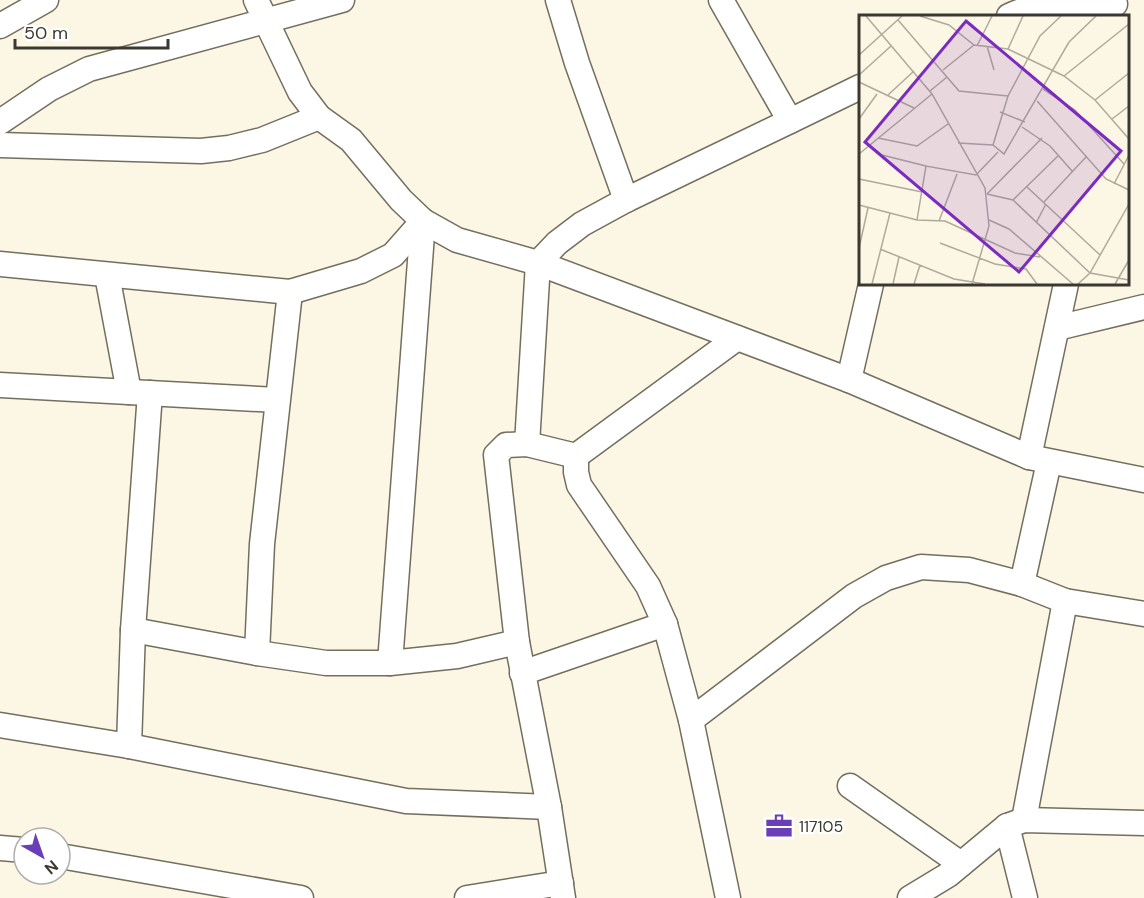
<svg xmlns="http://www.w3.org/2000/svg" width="1144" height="898" font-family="'DM Sans',sans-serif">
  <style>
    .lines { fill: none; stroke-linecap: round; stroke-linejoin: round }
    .street-casing { stroke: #746e5e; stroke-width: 27 }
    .street { stroke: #fff; stroke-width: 24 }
    .labels { text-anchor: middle; stroke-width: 4.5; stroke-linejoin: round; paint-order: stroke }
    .poi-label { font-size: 16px; fill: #3a3830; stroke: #fff; text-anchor: start }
    .inset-road { fill: none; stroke: #aeaa9c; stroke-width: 1.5 }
    .view { fill: #7b2cbf; fill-opacity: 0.15; stroke: #7b2cbf; stroke-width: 3 }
    .inset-edge { fill: none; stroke: #3a3830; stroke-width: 3 }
  </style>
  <rect width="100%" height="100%" fill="#fcf6e4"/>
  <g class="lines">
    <defs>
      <g id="street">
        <polyline points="256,0 300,92 319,117 351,140 401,200 423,221 457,240 538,263 849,380 1029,457 1144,480"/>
        <polyline points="558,0 577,63 626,200"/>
        <path d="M1009,16C1043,0 1078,3 1115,4"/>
        <polyline points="0,26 46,0"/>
        <polyline points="790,121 860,87"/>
        <polyline points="0,122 49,89 89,69 342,0"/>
        <polyline points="0,145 201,151 229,148 262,140 319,117"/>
        <polyline points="0,264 290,292 361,271 393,255 423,221"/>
        <polyline points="107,275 129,392"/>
        <polyline points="1057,328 1144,307"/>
        <polyline points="849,380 871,284"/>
        <polyline points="0,385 277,400"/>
        <polyline points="527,444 538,263 557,243 582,224 626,200 790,121 721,0"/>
        <polyline points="576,456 576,472 579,485 648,586 665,624 691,720 728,898"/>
        <polyline points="1029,457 1066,284"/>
        <polyline points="1022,584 1049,462"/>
        <polyline points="133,630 257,653 326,663 390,663 457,656 517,642"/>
        <polyline points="257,653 262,544 290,292"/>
        <polyline points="390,663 423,221"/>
        <polyline points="522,673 665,624"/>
        <polyline points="691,720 854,596 886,578 921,567 969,570 1022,584 1065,601 1144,614"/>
        <polyline points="0,725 129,746 406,801 549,807"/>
        <polyline points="129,746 133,630 150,393"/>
        <polyline points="850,786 961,864"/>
        <polyline points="1024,820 1065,601"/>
        <polyline points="1007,826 1025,898"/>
        <polyline points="0,848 24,850"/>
        <polyline points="60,856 301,898"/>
        <polyline points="467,898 561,883"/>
        <polyline points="563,898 549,807 517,642 496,455 506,445 527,444 576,456 737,338"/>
        <polyline points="910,898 948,875 1007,826 1024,820 1144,823"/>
      </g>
    </defs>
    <!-- street casing -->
    <use href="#street" class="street-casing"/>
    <!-- street -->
    <use href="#street" class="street"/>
  </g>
  <!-- icons -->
  <defs>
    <symbol id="office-bare" viewBox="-9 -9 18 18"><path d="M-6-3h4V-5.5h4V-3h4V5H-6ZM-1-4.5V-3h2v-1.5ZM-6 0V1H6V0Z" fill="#693eb6" stroke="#fff" stroke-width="2.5" paint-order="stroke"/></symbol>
  </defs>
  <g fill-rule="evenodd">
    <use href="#office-bare" x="760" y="807" width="38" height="38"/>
  </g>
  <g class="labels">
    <!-- poi labels -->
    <g class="poi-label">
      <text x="799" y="832">117105</text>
    </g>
  </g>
  <!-- overview -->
  <g transform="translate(859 15)">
    <rect width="270" height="270" fill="#fcf6e4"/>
    <path class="inset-road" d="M7,1L73,79L126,173L130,211L113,269M61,1L90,10L115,30L149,34L205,61L236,85L270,124M39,5L100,76L149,81M118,31L133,1M128,31L135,55M149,34L164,1M0,40L43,1M84,55L115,30M0,60L32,31M205,61L270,9M0,67L55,93M184,74L216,95L265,149M71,76L88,62M29,80L55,56M236,85L270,58M178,86L247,164L270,175M141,97L166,107M0,104L18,79M253,104L270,91M163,112L191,131L214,157M19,123L58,131L89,109M99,128L134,130L145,139L210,27L237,1M10,130L23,140L67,151M134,130L149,81L181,21L202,1M0,139L73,79M0,164L63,177M255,169L270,140M168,172L241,240M128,179L154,185L231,258L270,265M128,179L183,123M154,185L200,140M185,187L227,142M0,190L58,205L86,206L156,238L181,242M58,205L67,151L117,160L139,137M130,205L150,214L214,269M80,206L98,159M177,208L187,189M81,228L136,249L167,254L178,269M0,233L9,193M21,234L95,264L126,269M13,269L31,198M34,269L40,242M55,269L61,250M219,269L231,258L270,189M256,269L270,245"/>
    <path class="view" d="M107,6L262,136L160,257L6,127Z"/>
    <rect width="270" height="270" class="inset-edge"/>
  </g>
  <!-- north arrow -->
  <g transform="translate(42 856) rotate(140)"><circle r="28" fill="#ffffff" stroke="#b0afac" stroke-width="1.5"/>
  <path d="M0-4.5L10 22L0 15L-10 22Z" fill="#693eb6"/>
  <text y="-9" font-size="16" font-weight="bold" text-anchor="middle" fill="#3a3830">N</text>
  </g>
  <!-- scale -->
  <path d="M15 39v9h153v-9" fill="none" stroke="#3a3830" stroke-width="3"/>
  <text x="24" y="39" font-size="18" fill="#3a3830" stroke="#ffffff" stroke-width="4.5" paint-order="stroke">50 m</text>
</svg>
